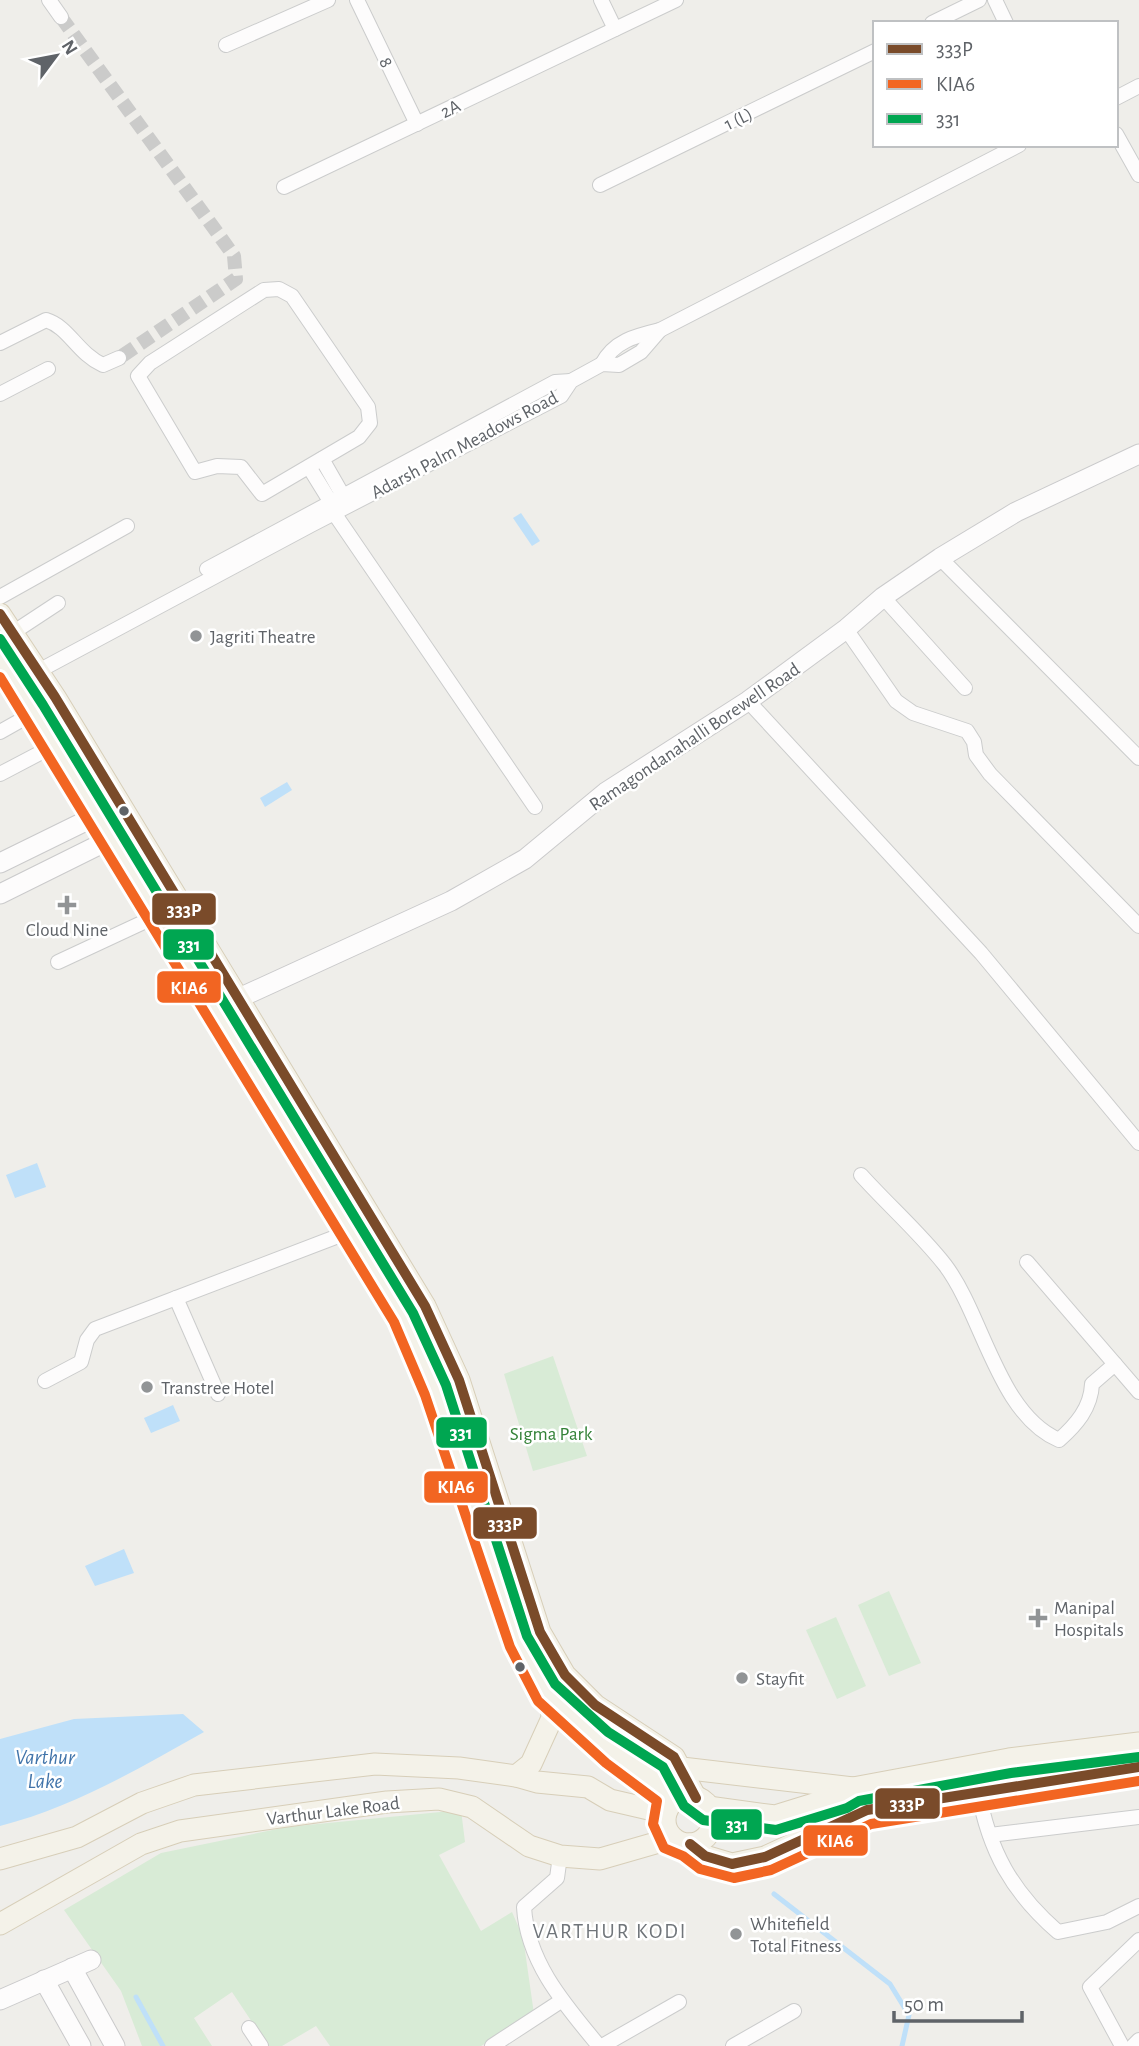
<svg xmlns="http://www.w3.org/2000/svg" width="1139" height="2046" font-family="'Alegreya Sans',sans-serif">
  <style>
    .green { fill: #d8ebd6 }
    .water { fill: #bfe0f9 }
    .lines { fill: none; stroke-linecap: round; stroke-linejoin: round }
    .stream { stroke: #bfe0f9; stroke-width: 5 }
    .street-tunnel { stroke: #cbcbca; stroke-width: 14; stroke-dasharray: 14 7; stroke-linecap: butt }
    .street-casing { stroke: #cbcccc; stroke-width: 16 }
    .secondary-casing { stroke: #cacacb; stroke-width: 21 }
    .primary-casing { stroke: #d7ceb8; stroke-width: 23 }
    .street { stroke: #fdfcfc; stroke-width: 14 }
    .secondary { stroke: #fdfcfc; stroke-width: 19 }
    .primary { stroke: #f4f2e9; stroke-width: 21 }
    .bus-1-casing { stroke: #fff; stroke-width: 16 }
    .bus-2-casing { stroke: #fff; stroke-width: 16 }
    .bus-3-casing { stroke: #fff; stroke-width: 16 }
    .bus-1 { stroke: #7a4b2a; stroke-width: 10 }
    .bus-2 { stroke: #f26522; stroke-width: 10 }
    .bus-3 { stroke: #00a651; stroke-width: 10 }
    .poi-dot { fill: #919496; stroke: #fff; stroke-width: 2.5 }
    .bus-dot { fill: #5f6368; stroke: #fff; stroke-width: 2.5 }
    .labels { text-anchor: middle; stroke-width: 5; stroke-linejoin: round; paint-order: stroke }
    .street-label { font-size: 19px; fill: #5f6368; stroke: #fff }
    .poi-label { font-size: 19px; fill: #5f6368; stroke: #fff; text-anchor: start }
    .park-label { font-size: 19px; fill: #348238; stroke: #fff }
    .water-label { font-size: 21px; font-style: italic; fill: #4174aa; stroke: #fff }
    .neighbourhood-label { font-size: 21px; letter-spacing: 2px; fill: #70757a; stroke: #fff }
    .line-badge { stroke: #fff; stroke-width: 2.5 }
    .badge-label { font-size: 19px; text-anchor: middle; font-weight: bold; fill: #fff }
  </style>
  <rect width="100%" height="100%" fill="#efeeea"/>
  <!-- green -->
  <g class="green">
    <polygon points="553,1356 587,1456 533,1471 504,1374"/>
    <polygon points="889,1591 921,1663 889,1676 858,1605"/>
    <polygon points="836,1617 866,1686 837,1699 806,1630"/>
    <polygon points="461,1810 465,1842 439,1855 481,1931 512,1912 523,1937 534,2014 481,2046 330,2046 316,2026 282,2046 268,2046 232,1992 194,2018 212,2046 142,2046 121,1991 64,1910 161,1853 287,1827"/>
  </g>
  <!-- water -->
  <g class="water">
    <polygon points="521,513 540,541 532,546 513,518"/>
    <polygon points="287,782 292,790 265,807 260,798"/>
    <polygon points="37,1163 46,1187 15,1198 6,1175"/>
    <polygon points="173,1405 180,1421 151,1433 144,1418"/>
    <polygon points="124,1549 134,1573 95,1586 85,1566"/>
    <path d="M183,1714L204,1732C138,1769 74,1807 0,1826V1739L74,1719Z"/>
  </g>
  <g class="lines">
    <!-- stream -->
    <g class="stream">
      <polyline points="774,1894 890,1984 909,2015 902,2046"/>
      <polyline points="136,1997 163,2046"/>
    </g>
    <!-- street-tunnel -->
    <polyline class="street-tunnel" points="61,17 234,256 236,279 119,358"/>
    <defs>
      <g id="street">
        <polyline points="49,0 61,17"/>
        <polyline points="357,0 417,124"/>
        <polyline points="601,0 615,29"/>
        <polyline points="995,0 1006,23"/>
        <polyline points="932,23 979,0"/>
        <polyline points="226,45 328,0"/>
        <polyline points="1116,98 1139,86"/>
        <polyline points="1116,134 1139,175"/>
        <polyline points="600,185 875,51"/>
        <polyline points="284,187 676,0"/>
        <polygon points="279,289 292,296 368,407 370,423 359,437 262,494 241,467 217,466 195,472 138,376 150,363 264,290"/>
        <path d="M0,343L46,320C69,327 77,353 103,365L119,358"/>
        <path d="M602,364C614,341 635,336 660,330L1019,145"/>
        <polyline points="0,394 48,369"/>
        <polyline points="322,459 342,494"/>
        <polyline points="309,467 330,501"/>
        <polyline points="334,513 535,807"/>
        <polyline points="940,558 1139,758"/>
        <polyline points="207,569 555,382 571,381"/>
        <polyline points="0,597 127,526"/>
        <polyline points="883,597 965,688"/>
        <polyline points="20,628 58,603"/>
        <polyline points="846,629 896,701 913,713 967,731 974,742 976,755 990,774 1139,926"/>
        <polyline points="31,675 311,525 561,396 571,381 602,364 619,365 641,352 660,330"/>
        <polyline points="748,701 981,953 1139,1143"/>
        <polyline points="0,732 39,710"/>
        <polyline points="0,774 59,743"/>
        <polyline points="58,962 161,914"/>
        <path d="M861,1175C888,1205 920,1233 945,1265C983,1315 998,1414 1059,1440C1076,1425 1091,1408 1092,1384L1115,1364"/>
        <polyline points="1027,1262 1139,1392"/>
        <polyline points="176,1298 218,1394"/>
        <polyline points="45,1381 81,1362 87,1340 95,1329 354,1230"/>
        <path d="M978,1790C989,1851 1012,1892 1058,1932L1107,1922L1139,1906"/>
        <polyline points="990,1835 1139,1817"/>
        <path d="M560,1856L557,1878L524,1907C527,1962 565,2005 599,2046"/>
        <polyline points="249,2028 261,2046"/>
        <polyline points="492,2046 561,2001"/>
        <polyline points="602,2046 679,2002"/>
        <polyline points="733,2046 794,2011"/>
        <polyline points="1122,2046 1090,1987 1139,1940"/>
        <polyline points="1133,2046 1139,2040"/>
      </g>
      <g id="secondary">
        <polyline points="0,863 100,814"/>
        <polyline points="0,894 115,837"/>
        <polyline points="237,999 451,901 525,859 606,792 748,701 846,629 883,597 940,558 1016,512 1139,454"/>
        <polyline points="72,1968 115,2046"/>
        <polyline points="44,1980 81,2046"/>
        <polyline points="0,2000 91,1960"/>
      </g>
      <g id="primary">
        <polyline points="0,614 55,697 425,1306 459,1380 540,1632 565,1675 595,1705 674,1757 696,1798"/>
        <polyline points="0,650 407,1316 438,1390 523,1643 550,1695 615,1753 678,1799"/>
        <polyline points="682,1768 853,1788"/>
        <polyline points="516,1776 531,1764 552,1718 550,1695"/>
        <circle cx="689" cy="1820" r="24"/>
        <polyline points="708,1807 775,1816 843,1795 853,1788 1009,1759 1139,1743"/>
        <polyline points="690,1844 705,1856 732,1864 765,1857 867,1810 1139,1767"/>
        <polyline points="0,1859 77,1837 142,1803 194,1785 375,1764 459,1768 516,1776 537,1782 588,1787 610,1800 666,1813"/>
        <polyline points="0,1924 141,1844 180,1831 387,1802 439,1799 472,1807 529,1846 560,1856 600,1859 673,1838"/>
      </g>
    </defs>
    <!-- street casing -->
    <use href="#street" class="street-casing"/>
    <!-- secondary casing -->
    <use href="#secondary" class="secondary-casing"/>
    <!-- primary casing -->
    <use href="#primary" class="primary-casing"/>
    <!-- street -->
    <use href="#street" class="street"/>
    <!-- secondary -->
    <use href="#secondary" class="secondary"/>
    <!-- primary -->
    <use href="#primary" class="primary"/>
    <defs>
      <g id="bus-1">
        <polyline points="0,614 55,697 425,1306 459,1380 540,1632 565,1675 595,1705 674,1757 696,1798"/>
        <polyline points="690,1844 705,1856 732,1864 765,1857 867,1810 1139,1767"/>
      </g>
      <polyline id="bus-2" points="0,677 394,1322 425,1395 510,1647 538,1701 606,1763 657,1801 653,1824 664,1848 683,1856 700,1869 734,1878 771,1870 871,1824 1139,1781"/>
      <polyline id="bus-3" points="0,639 43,705 413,1313 446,1385 527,1636 555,1684 608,1732 663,1767 684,1806 703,1820 776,1830 847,1808 859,1801 1011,1773 1139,1757"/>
    </defs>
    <!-- bus-1 casing -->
    <use href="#bus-1" class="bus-1-casing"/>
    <!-- bus-2 casing -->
    <use href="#bus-2" class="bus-2-casing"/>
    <!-- bus-3 casing -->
    <use href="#bus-3" class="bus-3-casing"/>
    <!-- bus-1 -->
    <use href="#bus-1" class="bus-1"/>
    <!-- bus-2 -->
    <use href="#bus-2" class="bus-2"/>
    <!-- bus-3 -->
    <use href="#bus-3" class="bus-3"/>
  </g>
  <!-- markers -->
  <g class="poi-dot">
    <circle cx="196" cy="636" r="7"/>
    <path d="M63.5 894.5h7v7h7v7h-7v7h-7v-7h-7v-7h7z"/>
    <circle cx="147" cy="1387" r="7"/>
    <path d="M1034.5 1607.5h7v7h7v7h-7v7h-7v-7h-7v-7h7z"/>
    <circle cx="742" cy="1678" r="7"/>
    <circle cx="736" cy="1934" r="7"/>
  </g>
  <g class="bus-dot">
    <circle cx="124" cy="811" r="6"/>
    <circle cx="520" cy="1667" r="6"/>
  </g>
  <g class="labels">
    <!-- street labels -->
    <g class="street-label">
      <text transform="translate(387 62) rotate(64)" y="7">8</text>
      <text transform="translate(450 108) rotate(-26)" y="7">2A</text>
      <text transform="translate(738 118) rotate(-26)" y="7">1 (L)</text>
      <text transform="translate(464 444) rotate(-28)" y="7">Adarsh Palm Meadows Road</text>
      <text transform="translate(694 736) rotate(-34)" y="7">Ramagondanahalli Borewell Road</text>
      <text transform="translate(333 1810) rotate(-7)" y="7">Varthur Lake Road</text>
    </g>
    <!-- poi labels -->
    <g class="poi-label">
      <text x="210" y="643">Jagriti Theatre</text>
      <text x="67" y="936" text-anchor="middle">Cloud Nine</text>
      <text x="161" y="1394">Transtree Hotel</text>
      <text x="1054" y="1614">Manipal<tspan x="1054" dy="22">Hospitals</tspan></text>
      <text x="756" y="1685">Stayfit</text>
      <text x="750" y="1930">Whitefield<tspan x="750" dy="22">Total Fitness</tspan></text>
    </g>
    <!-- park labels -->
    <g class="park-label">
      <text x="551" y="1440">Sigma Park</text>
    </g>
    <!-- water labels -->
    <g class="water-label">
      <text x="45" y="1764">Varthur<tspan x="45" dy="24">Lake</tspan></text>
    </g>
    <!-- neighbourhood labels -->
    <g class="neighbourhood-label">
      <text x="610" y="1938">VARTHUR KODI</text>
    </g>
  </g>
  <g class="line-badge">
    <rect x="151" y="892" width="66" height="34" rx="7" fill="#7a4b2a"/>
    <rect x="162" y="928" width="53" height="33" rx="7" fill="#00a651"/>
    <rect x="156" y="970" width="66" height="34" rx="7" fill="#f26522"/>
    <rect x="435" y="1416" width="53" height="33" rx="7" fill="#00a651"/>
    <rect x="423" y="1470" width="66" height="34" rx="7" fill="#f26522"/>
    <rect x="472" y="1506" width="66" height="34" rx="7" fill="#7a4b2a"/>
    <rect x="874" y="1787" width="67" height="33" rx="7" fill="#7a4b2a"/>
    <rect x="710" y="1808" width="53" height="33" rx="7" fill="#00a651"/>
    <rect x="802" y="1824" width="67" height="33" rx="7" fill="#f26522"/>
  </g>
  <g class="badge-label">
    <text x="184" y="916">333P</text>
    <text x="189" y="951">331</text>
    <text x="189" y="994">KIA6</text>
    <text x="461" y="1439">331</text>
    <text x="456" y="1493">KIA6</text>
    <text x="505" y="1530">333P</text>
    <text x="907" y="1810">333P</text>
    <text x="737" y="1831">331</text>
    <text x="835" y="1847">KIA6</text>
  </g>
  <!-- legend -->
  <rect x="873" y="21" width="245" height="126" fill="#ffffff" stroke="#bfc1c3" stroke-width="2"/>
  <rect x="887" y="44" width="35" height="10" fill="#7a4b2a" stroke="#bfc1c3" stroke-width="2"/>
  <text x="936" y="56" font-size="21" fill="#5f6368">333P</text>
  <rect x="887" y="79" width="35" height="10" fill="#f26522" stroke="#bfc1c3" stroke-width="2"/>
  <text x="936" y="91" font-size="21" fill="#5f6368">KIA6</text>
  <rect x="887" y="114" width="35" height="10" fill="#00a651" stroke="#bfc1c3" stroke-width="2"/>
  <text x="936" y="126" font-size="21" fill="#5f6368">331</text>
  <!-- north arrow -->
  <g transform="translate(56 56) rotate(58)" stroke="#ffffff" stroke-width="5" paint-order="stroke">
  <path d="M0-5L12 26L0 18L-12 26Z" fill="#5f6368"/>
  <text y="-10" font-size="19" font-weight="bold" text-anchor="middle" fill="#5f6368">N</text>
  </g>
  <!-- scale -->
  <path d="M894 2011v10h128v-10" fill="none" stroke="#5f6368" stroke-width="3.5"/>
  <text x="904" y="2011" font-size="21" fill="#5f6368" stroke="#ffffff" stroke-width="5" paint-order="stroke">50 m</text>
</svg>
